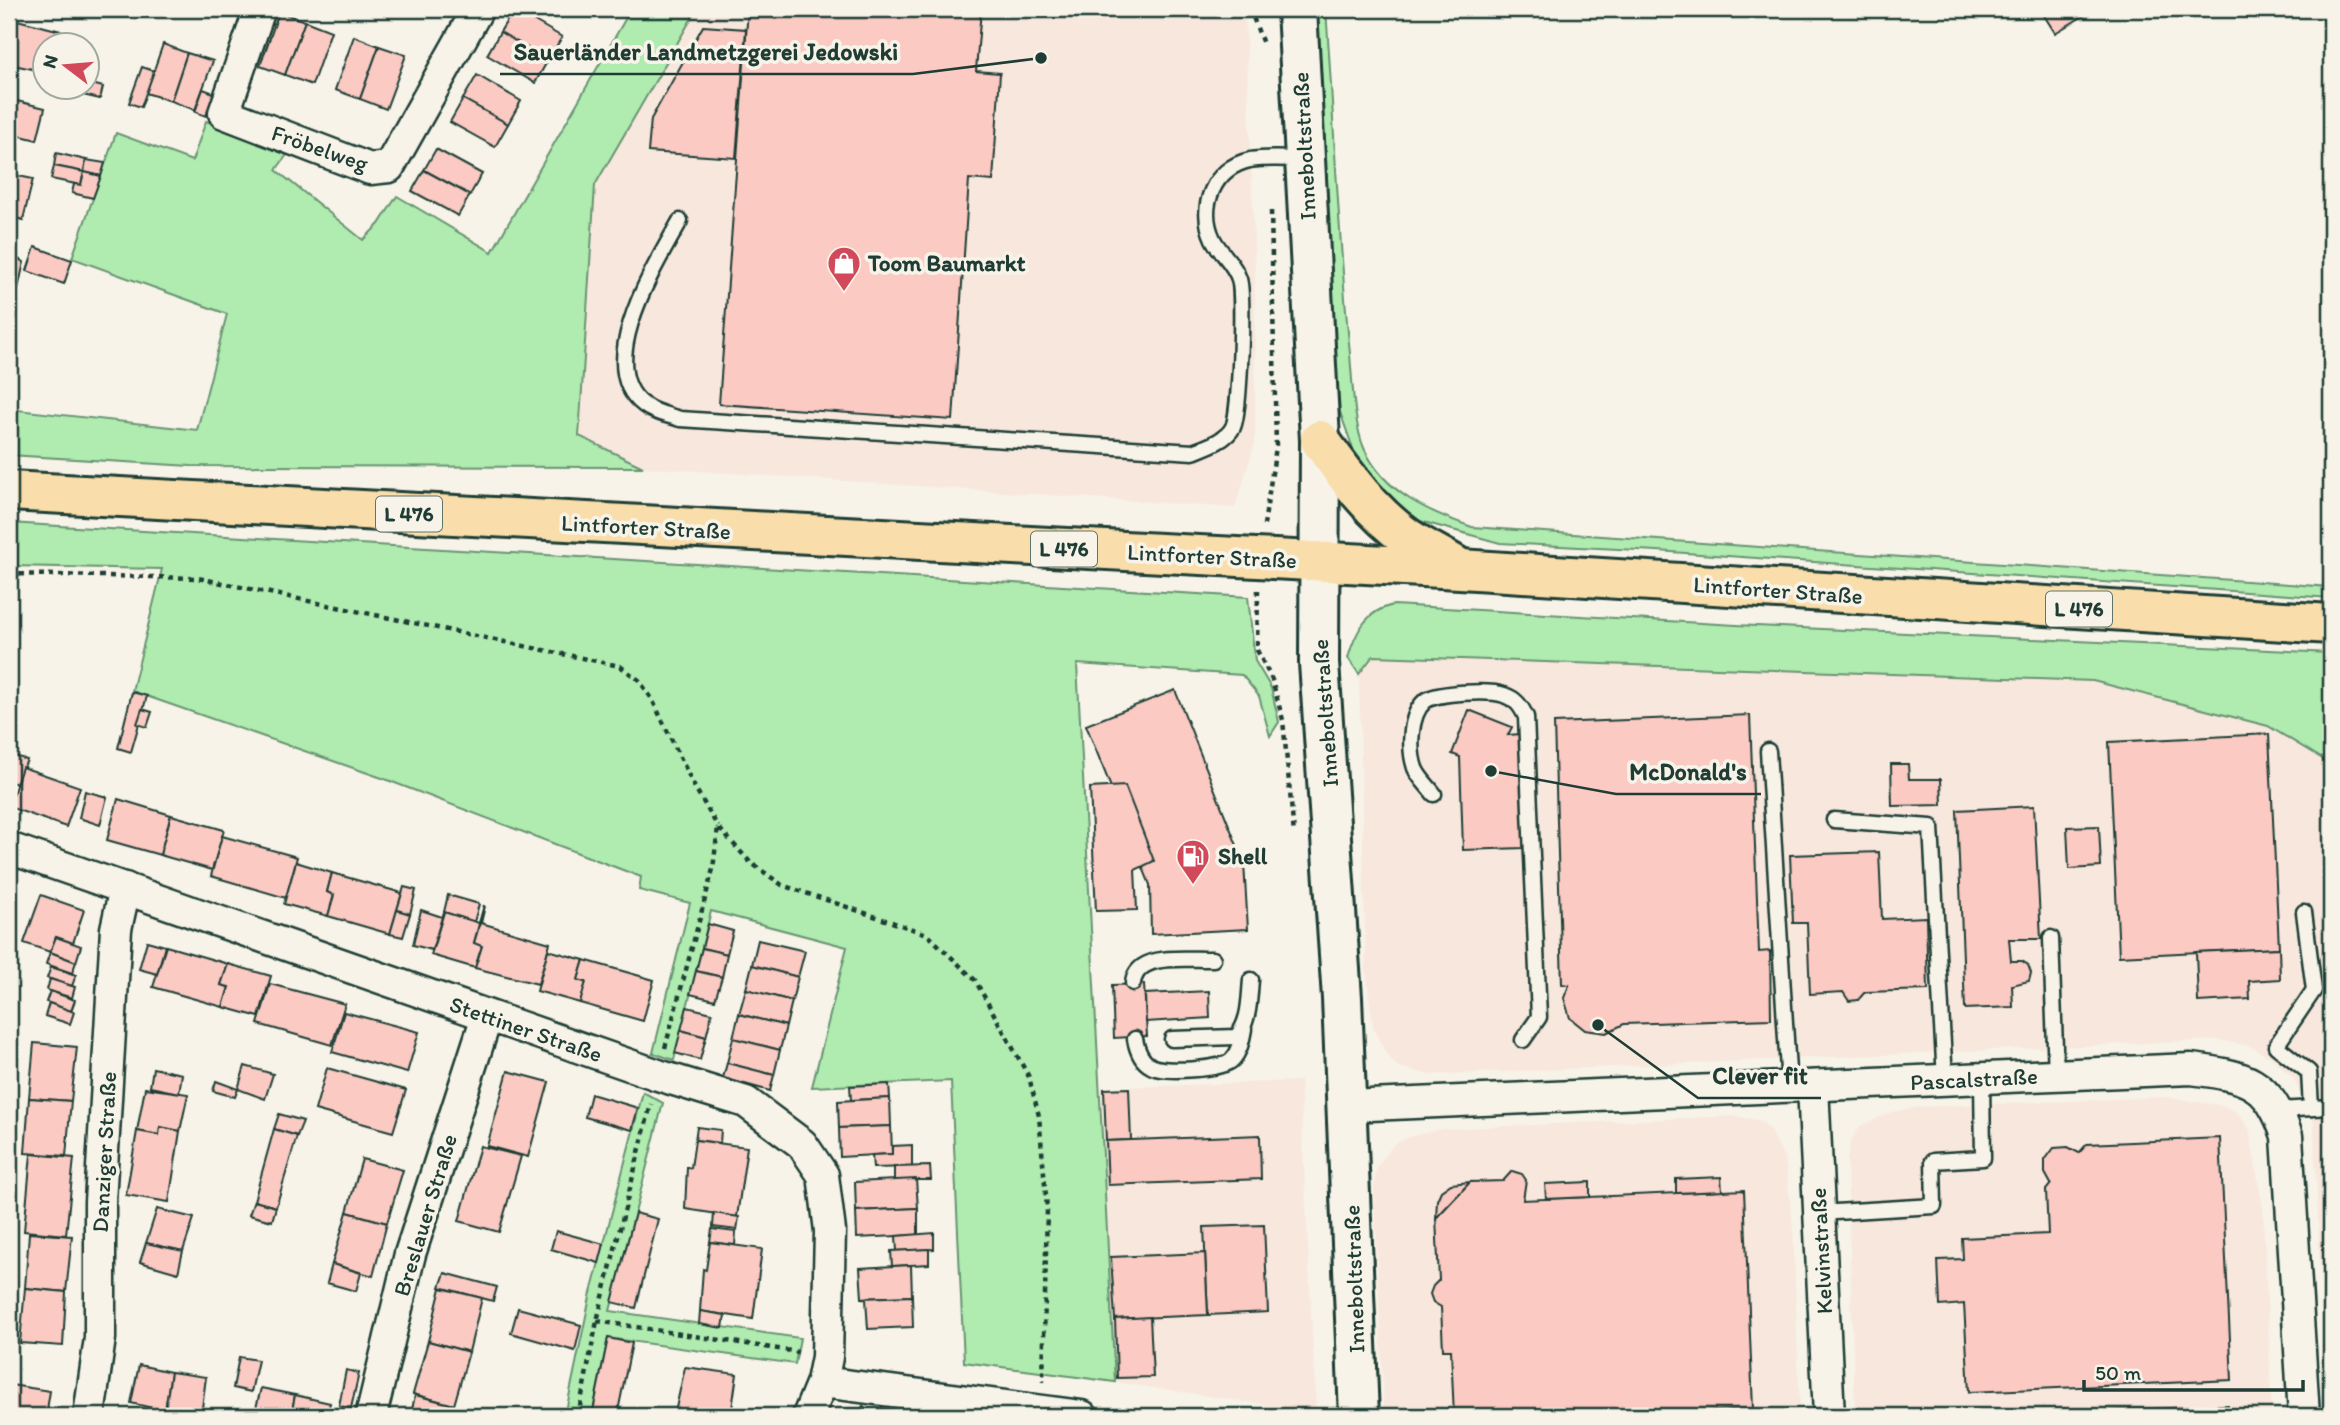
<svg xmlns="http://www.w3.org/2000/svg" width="2340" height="1425" font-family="Itim,sans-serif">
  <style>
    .built { fill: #f8e7dd }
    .green { fill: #b0ebb0; stroke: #689472; stroke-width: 2 }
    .building { fill: #facac3; stroke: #1f3d34; stroke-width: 2 }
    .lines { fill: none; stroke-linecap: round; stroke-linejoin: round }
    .lane-casing { stroke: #1f3d34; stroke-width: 19 }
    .street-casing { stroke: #1f3d34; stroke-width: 35 }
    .secondary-casing { stroke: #1f3d34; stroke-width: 44 }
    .primary-casing { stroke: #1f3d34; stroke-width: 44 }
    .path { stroke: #1f3d34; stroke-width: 4.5; stroke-dasharray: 5 5; stroke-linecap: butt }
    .lane { stroke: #f7f3e8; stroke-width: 14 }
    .street { stroke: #f7f3e8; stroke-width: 30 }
    .secondary { stroke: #f7f3e8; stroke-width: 38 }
    .primary { stroke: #f9deab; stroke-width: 38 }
    .labels { text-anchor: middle; stroke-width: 7; stroke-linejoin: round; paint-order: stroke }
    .shield { fill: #f7f3e8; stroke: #60746a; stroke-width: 2 }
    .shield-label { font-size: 21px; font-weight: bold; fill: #1f3d34 }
    .street-label { font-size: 23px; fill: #1f3d34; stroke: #f7f3e8 }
    .poi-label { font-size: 23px; font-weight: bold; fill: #1f3d34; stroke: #f7f3e8; text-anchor: start }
    .leader { fill: none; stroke: #1f3d34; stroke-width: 2.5 }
    .callout-dot { fill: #1f3d34; stroke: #f7f3e8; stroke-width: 2.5 }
    .callout-label { font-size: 24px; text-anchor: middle; font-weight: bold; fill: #1f3d34; stroke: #f7f3e8; stroke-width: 7; stroke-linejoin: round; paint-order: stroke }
  </style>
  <rect width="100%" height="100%" fill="#f7f3e8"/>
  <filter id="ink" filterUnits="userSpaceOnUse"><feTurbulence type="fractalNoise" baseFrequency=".0143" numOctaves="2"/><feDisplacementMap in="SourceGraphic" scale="14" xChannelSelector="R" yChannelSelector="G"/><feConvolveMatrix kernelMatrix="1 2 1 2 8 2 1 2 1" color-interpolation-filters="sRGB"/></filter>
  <g filter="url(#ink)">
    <!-- built -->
    <g class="built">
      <polygon points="697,9 1245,9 1255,268 1255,443 1235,508 643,467 579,436 595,185"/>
      <polygon points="1373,656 2093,681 2268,726 2331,764 2331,1416 2326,1416 2314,1123 2294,1079 2275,1060 2250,1046 2217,1040 1429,1075 1397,1066 1386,1054 1373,1026 1366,971 1359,674"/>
      <polygon points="1300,1081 1316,1412 1115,1382 1101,1088"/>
      <polygon points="2166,1097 2224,1106 2237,1112 2249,1128 2263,1208 2272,1416 1855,1416 1847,1160 1851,1140 1860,1126 1892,1112 1920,1107"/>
      <polygon points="1732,1116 1757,1120 1768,1127 1785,1159 1793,1228 1800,1416 1384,1416 1374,1188 1377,1167 1394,1144 1409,1137 1441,1129"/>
    </g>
    <!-- green -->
    <g class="green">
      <polygon points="631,9 697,9 595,185 579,436 643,467 191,466 9,455 9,409 197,430 227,314 72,258 116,133 192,161 206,121 289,152 276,170 363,240 379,224 397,196 492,252"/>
      <path d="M1311,9H1326C1334,120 1338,232 1349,343C1352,371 1353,423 1364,448C1384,493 1429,512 1472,527L2331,587V598L1657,551L1500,543L1420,521L1394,508L1361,471L1340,412L1318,158Z"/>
      <polygon points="9,523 1248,597 1255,661 1271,688 1279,722 1270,736 1259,696 1242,675 1077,664 1115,1382 964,1362 951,1081 812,1087 847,947 711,911 674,1060 653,1053 690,903 639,890 641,877 382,778 132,691 162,569 9,566"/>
      <path d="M1394,605L1736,625L2331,653V764L2268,726L2093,681L1373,656L1359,674L1348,658C1355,633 1366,610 1394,605Z"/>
      <polygon points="643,1092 663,1103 610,1311 800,1338 795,1364 608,1338 592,1416 565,1416 590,1297"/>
    </g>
    <!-- building -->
    <g class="building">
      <polygon points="514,9 562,37 548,60 500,32"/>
      <polygon points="748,9 981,9 976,71 1000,73 993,181 969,179 953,420 719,404"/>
      <polygon points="2040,9 2095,9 2055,33"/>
      <polygon points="279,12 305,21 285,75 260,66"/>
      <polygon points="9,18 61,31 57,46 46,46 46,72 9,64"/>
      <polygon points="305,21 331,31 312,85 285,75"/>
      <polygon points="703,26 746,29 736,158 648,152 651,119"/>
      <polygon points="500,32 548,60 535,83 487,55"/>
      <polygon points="354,36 379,46 360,99 335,90"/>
      <polygon points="163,44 187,53 171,101 146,93"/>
      <polygon points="379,46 406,55 386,109 360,99"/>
      <polygon points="187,53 213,61 195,110 171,101"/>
      <polygon points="142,67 154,71 141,107 129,103"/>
      <polygon points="477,75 521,101 508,124 463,99"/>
      <polygon points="88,83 103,87 100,99 53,88 88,88"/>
      <polygon points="203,89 214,93 206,116 195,112"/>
      <polygon points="9,99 45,108 37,140 9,133"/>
      <polygon points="463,99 508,124 495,147 450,122"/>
      <polygon points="436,149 482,174 470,195 424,170"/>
      <polygon points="56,153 86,160 84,172 54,166"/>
      <polygon points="86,160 105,163 101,176 84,172"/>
      <polygon points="54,166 84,172 81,185 51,179"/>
      <polygon points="424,170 470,195 458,216 412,191"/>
      <polygon points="84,172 101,176 93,198 72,193 74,184 81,185"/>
      <polygon points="9,174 33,179 23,220 9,216"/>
      <polygon points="35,247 72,260 64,284 27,271"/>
      <polygon points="9,254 24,262 14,307 9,306 13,271 9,270 9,264 14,266 16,259"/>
      <polygon points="1175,690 1244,863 1248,929 1151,934 1150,885 1086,725"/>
      <polygon points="132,692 147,696 131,752 118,748"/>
      <polygon points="142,709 152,712 147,727 137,724"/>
      <polygon points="1469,710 1512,727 1508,735 1520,734 1524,848 1463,850 1460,757 1452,754"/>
      <polygon points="1750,715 1759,952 1770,951 1771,1019 1624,1024 1606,1033 1585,1030 1570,1018 1564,998 1569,985 1562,984 1554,723"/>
      <polygon points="2269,734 2279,948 2119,956 2109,742"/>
      <polygon points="13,755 27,760 16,784 9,781"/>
      <polygon points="1891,764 1908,764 1909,779 1941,779 1942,805 1892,806"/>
      <polygon points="22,767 80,787 66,827 9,807"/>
      <polygon points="1125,786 1154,861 1135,870 1137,910 1096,911 1090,788"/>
      <polygon points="85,791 107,797 100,825 79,818"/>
      <polygon points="118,799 171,815 160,855 107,840"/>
      <polygon points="2034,806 2041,939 2009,939 2011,961 2022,961 2028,965 2031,973 2029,981 2012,985 2013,1007 1965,1009 1957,810"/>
      <polygon points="171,815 224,830 212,870 160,855"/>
      <polygon points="2099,826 2101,867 2069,869 2067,827"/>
      <polygon points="222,836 297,857 286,898 211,876"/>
      <polygon points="1879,852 1882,919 1926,917 1928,990 1865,992 1858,1000 1849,1001 1843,992 1810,994 1807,923 1793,923 1790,855"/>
      <polygon points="296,862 332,873 327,892 334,895 328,916 284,904"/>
      <polygon points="332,873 402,893 390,934 328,916 334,895 327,892"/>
      <polygon points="404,887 416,890 410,914 397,910"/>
      <polygon points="41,895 84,910 73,943 56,937 50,952 24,943"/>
      <polygon points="448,895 479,904 474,922 444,912"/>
      <polygon points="484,905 474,943 482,946 475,968 431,955 444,912 479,923"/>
      <polygon points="485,906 481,923 550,943 538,984 475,968 482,946 474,943"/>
      <polygon points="397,910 410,914 403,937 390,934"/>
      <polygon points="421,910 442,917 432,950 413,945"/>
      <polygon points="708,924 733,931 727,954 702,948"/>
      <polygon points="56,937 81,946 76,962 50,952"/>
      <polygon points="758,940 805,951 798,977 752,965"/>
      <polygon points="147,941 165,946 157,974 139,969"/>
      <polygon points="166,946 228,964 221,985 229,987 223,1007 153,987"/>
      <polygon points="702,948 727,954 722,977 696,971"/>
      <polygon points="2279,948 2280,979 2249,981 2250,999 2198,1002 2196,952"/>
      <polygon points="548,950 584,960 578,980 586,982 580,1003 537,991"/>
      <polygon points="50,952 76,962 72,973 46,964"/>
      <polygon points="584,960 654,980 643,1021 580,1003 586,982 578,980"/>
      <polygon points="228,964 271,976 259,1017 223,1007 229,987 221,985"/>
      <polygon points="752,965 798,977 792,1001 746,989"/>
      <polygon points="51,967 76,975 72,986 47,978"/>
      <polygon points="696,971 722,977 715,1000 690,994"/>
      <polygon points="50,979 75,987 72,998 47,990"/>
      <polygon points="270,984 345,1004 332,1045 258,1024"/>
      <polygon points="1144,984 1147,1036 1114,1038 1112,985"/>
      <polygon points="746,989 792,1001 786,1026 739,1014"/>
      <polygon points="50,991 75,1000 71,1011 46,1002"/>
      <polygon points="1209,991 1210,1018 1146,1022 1145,994"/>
      <polygon points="49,1003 74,1012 70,1024 45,1016"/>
      <polygon points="687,1007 712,1013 706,1037 681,1030"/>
      <polygon points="344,1012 419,1032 407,1073 332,1052"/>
      <polygon points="739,1014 786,1026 780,1050 733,1038"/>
      <polygon points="681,1030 706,1037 700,1060 675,1053"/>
      <polygon points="733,1038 780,1050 774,1075 727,1063"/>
      <polygon points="34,1043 77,1047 71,1101 29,1098"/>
      <polygon points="727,1063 774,1075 770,1091 723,1078"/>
      <polygon points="245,1066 273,1074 265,1099 238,1089"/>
      <polygon points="153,1068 182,1074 179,1093 150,1087"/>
      <polygon points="327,1068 406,1090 393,1132 315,1110"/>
      <polygon points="508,1071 549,1082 528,1157 487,1146"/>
      <polygon points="216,1081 238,1089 235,1097 213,1091"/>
      <polygon points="889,1084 890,1098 851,1100 850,1086"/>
      <polygon points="145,1088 188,1094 180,1131 160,1127 159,1135 137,1131"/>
      <polygon points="1129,1088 1131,1140 1106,1141 1104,1089"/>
      <polygon points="591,1094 638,1108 632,1130 585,1117"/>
      <polygon points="29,1098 71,1101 66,1156 25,1153"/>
      <polygon points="890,1098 891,1126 839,1128 838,1101"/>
      <polygon points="279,1114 303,1121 297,1136 274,1129"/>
      <polygon points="891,1126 892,1154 840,1157 839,1128"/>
      <polygon points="160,1127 180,1131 169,1202 126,1195 137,1131 159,1135"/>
      <polygon points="697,1127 721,1130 720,1143 695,1140"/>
      <polygon points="274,1129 297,1136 276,1207 254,1201"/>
      <polygon points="1260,1135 1261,1179 1108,1185 1106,1141"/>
      <polygon points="2220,1138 2232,1380 1969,1392 1964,1304 1940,1306 1938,1260 1963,1259 1962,1238 2048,1234 2046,1190 2051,1184 2045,1173 2045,1160 2054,1148 2068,1147 2079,1153 2087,1144"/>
      <polygon points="695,1140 747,1147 737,1217 685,1209 687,1167 691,1168"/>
      <polygon points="912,1145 912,1167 873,1168 872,1155 892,1154 892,1146"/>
      <polygon points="480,1146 521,1156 499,1232 459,1221"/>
      <polygon points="31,1154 74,1158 66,1235 24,1231"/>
      <polygon points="362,1159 403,1170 387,1223 347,1212"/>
      <polygon points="930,1166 931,1180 894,1180 894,1167"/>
      <polygon points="1512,1171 1522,1174 1526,1180 1523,1200 1744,1190 1753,1409 1585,1416 1454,1416 1451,1350 1443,1350 1441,1307 1433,1302 1430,1294 1433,1286 1439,1280 1436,1218 1470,1182 1503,1181"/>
      <polygon points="1721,1177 1722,1191 1676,1193 1676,1179"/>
      <polygon points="916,1179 918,1208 856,1211 855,1182"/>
      <polygon points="1470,1182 1436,1218 1437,1200 1441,1191 1451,1184"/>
      <polygon points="1590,1182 1590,1197 1546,1199 1545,1184"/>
      <polygon points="254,1201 276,1207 272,1221 249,1215"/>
      <polygon points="918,1208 918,1235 857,1238 856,1211"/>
      <polygon points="157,1209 194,1218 183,1251 146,1243"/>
      <polygon points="347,1212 387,1223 373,1276 332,1264"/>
      <polygon points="635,1213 658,1219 636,1308 612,1302"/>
      <polygon points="714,1213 739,1217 737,1230 713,1227"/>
      <polygon points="1264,1225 1268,1312 1208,1315 1204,1227"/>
      <polygon points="712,1229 736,1232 735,1245 710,1242"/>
      <polygon points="556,1231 604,1244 599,1263 551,1249"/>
      <polygon points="29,1233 72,1236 66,1292 25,1288"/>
      <polygon points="934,1233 934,1249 897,1251 896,1236"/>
      <polygon points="710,1242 762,1249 753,1319 700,1311 703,1269 706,1270"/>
      <polygon points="146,1243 183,1251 178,1273 140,1262"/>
      <polygon points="929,1249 929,1264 892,1266 891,1251"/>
      <polygon points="1205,1253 1208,1315 1115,1319 1111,1257"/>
      <polygon points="332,1264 361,1273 356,1291 327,1283"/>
      <polygon points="911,1265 912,1296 862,1298 860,1268"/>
      <polygon points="445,1273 497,1287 493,1301 440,1287"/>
      <polygon points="25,1288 66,1292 63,1346 20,1343"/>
      <polygon points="441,1288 482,1298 469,1352 428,1341"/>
      <polygon points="912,1296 913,1327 868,1329 866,1299 862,1298"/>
      <polygon points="518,1308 581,1325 575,1351 511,1333"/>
      <polygon points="700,1311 725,1315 723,1328 699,1324"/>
      <polygon points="1150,1317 1153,1377 1117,1378 1115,1319"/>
      <polygon points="608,1338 632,1343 617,1416 592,1416"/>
      <polygon points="428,1341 469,1352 454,1405 413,1394"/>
      <polygon points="239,1357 258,1360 251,1392 233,1388"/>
      <polygon points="139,1365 171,1372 165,1411 131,1403"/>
      <polygon points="685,1367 737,1374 731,1416 678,1416 679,1408 676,1408"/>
      <polygon points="346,1370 359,1373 351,1408 339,1406"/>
      <polygon points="171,1372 206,1377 201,1416 165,1411"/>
      <polygon points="11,1385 50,1391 46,1416 9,1416"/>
      <polygon points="261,1388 295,1395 291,1416 254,1416"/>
      <polygon points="295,1395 330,1403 327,1416 291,1416"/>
      <polygon points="415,1395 454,1405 451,1416 412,1410"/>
      <polygon points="884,1403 908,1416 878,1416"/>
      <polygon points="2228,1405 2229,1416 2132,1416 2132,1410"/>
      <polygon points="863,1406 878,1416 845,1416 849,1410 858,1415"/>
      <polygon points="2132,1410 2132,1416 1997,1416"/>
    </g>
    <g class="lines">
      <defs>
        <g id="lane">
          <path d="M680,221C658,261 591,366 644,405C654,413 668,415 680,419L1193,452C1206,447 1227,440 1233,427C1240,412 1244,295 1239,279C1234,263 1220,253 1213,239C1198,207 1213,168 1250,160C1267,157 1286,159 1303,159"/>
          <polyline points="1768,751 1789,1087"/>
          <path d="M1434,794C1428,786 1419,778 1415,768C1409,750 1409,715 1425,701C1436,692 1491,690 1504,695C1516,699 1521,706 1526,717L1539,1017L1523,1040"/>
          <polyline points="1834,820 1931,827 1945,1080"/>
          <polyline points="2304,912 2314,990 2276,1046 2309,1072 2311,1108"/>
          <polyline points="2051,938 2056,1075"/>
          <path d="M1133,983C1137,951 1188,960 1213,959"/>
          <path d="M1135,1039C1137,1050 1141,1061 1151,1066C1162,1073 1223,1070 1232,1060C1240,1052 1242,1040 1244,1029"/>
          <path d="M1172,1039L1236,1037C1250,1022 1249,1000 1251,980"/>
          <polyline points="2278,1110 2331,1107"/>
          <polyline points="1819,1213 1934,1206 1933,1161 1983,1158 1982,1078"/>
        </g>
        <g id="street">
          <polyline points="260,9 224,113 370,169 389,167 478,9"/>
          <polyline points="9,848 658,1075 746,1102 802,1144 823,1175 830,1231 827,1357 822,1382"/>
          <polyline points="1813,1086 1829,1416"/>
          <path d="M1347,1106L2191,1069C2246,1076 2268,1080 2287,1136L2304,1416"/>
          <polyline points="89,1416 100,1338 100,1202 116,929 125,888"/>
          <polyline points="371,1416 410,1254 487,1016"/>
          <polyline points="808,1416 822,1382 1082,1416"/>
        </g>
        <polyline id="secondary" points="1297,9 1320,440 1319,663 1342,998 1359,1416"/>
        <g id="primary">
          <path d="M1320,440C1346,476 1372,513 1408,538C1423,548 1440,556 1456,566"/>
          <polyline points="9,491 1460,569 2331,624"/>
        </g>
      </defs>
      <!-- lane casing -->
      <use href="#lane" class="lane-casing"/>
      <!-- street casing -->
      <use href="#street" class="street-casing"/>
      <!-- secondary casing -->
      <use href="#secondary" class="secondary-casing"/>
      <!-- primary casing -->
      <use href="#primary" class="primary-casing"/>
      <!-- path -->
      <g class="path">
        <polyline points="1250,9 1263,44"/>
        <polyline points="1264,525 1276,447 1271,210"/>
        <polyline points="9,574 198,578 620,666 639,680 652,699 694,786 718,827"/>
        <polyline points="1258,590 1257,650 1272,680 1283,720 1294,834"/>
        <polyline points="665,1048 713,869 718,827 750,862 782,885 927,934 975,980 1029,1077 1039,1116 1047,1208 1043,1382"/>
        <polyline points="597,1321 798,1352"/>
        <polyline points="578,1416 597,1321 651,1104"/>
      </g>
      <!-- lane -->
      <use href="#lane" class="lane"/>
      <!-- street -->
      <use href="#street" class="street"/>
      <!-- secondary -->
      <use href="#secondary" class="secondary"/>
      <!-- primary -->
      <use href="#primary" class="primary"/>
    </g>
  </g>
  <!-- icons -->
  <defs>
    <symbol id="shop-pin" viewBox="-11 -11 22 30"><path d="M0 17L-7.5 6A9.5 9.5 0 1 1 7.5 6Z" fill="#d1495b" stroke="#f7f3e8"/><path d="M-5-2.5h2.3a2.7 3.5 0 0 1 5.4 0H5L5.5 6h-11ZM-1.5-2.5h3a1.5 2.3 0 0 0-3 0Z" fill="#fff"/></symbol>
    <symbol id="fuel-pin" viewBox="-11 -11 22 30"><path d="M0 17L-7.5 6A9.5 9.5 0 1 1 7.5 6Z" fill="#d1495b" stroke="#f7f3e8"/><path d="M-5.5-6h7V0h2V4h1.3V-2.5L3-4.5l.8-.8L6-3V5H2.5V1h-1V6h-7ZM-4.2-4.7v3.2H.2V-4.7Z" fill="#fff"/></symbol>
  </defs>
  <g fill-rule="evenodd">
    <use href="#shop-pin" x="825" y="244" width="38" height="52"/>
    <use href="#fuel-pin" x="1174" y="837" width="38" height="52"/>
  </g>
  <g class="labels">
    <!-- shield labels -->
    <g class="shield">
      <rect x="376" y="496.5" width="66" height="35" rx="5"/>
      <rect x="1031" y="531.5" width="66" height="35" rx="5"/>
      <rect x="2046" y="591.5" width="66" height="35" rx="5"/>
    </g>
    <g class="shield-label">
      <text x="409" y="521">L 476</text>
      <text x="1064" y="556">L 476</text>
      <text x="2079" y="616">L 476</text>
    </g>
    <!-- street labels -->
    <g class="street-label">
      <text transform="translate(1304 146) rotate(-93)" y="8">Inneboltstraße</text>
      <text transform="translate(320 148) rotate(19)" y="8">Fröbelweg</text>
      <text transform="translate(646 527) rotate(3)" y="8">Lintforter Straße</text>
      <text transform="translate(1212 556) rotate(3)" y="8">Lintforter Straße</text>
      <text transform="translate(1778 590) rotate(4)" y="8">Lintforter Straße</text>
      <text transform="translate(1325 713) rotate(-94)" y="8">Inneboltstraße</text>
      <text transform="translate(526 1029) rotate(19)" y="8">Stettiner Straße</text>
      <text transform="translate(1974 1079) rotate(-3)" y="8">Pascalstraße</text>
      <text transform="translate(104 1152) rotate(-87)" y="8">Danziger Straße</text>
      <text transform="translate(425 1215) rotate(-73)" y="8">Breslauer Straße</text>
      <text transform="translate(1821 1251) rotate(-93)" y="8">Kelvinstraße</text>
      <text transform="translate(1354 1279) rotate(-92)" y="8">Inneboltstraße</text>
    </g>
    <!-- poi labels -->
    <g class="poi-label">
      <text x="868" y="271">Toom Baumarkt</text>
      <text x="1218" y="864">Shell</text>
    </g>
  </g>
  <!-- callouts -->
  <path class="leader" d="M1041 58L913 74H500M1491 771L1616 794H1761M1598 1025L1698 1098H1821"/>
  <g class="callout-dot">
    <circle cx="1041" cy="58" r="7"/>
    <circle cx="1491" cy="771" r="7"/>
    <circle cx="1598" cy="1025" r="7"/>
  </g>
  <g class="callout-label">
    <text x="706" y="60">Sauerländer Landmetzgerei Jedowski</text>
    <text x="1688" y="780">McDonald's</text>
    <text x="1760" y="1084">Clever fit</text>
  </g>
  <!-- margin -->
  <rect width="2340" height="1425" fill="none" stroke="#f7f3e8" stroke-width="35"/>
  <rect x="18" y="18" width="2305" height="1390" fill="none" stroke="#1f3d34" stroke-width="2.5" filter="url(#ink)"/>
  <!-- north arrow -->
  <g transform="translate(66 66) rotate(286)"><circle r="33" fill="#f7f3e8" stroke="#a1aaa0" stroke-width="2"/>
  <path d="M0-5L12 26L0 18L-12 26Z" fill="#d1495b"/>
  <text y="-10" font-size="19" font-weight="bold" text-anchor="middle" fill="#1f3d34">N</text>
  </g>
  <!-- scale -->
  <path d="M2084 1380v10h219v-10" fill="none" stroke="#1f3d34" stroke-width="3.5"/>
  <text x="2095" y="1380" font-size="21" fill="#1f3d34" stroke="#f7f3e8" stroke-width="5" paint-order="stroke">50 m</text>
</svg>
